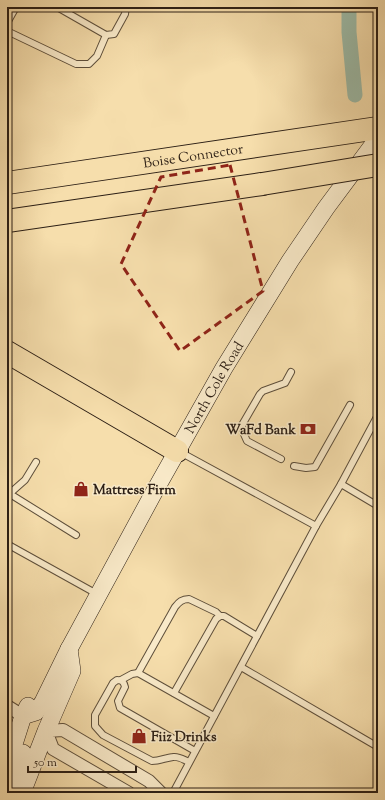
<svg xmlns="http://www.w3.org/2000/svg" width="385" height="800" font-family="'Sorts Mill Goudy',serif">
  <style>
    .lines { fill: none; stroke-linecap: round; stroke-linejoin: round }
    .canal { stroke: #9dbca9; stroke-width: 15 }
    .service-casing { stroke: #5e4f3b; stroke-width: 8 }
    .minor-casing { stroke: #5e4f3b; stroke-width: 14 }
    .secondary-casing { stroke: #2c1f15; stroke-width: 18 }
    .motorway-casing { stroke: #2c1f15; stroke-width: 24 }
    .service { stroke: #f9eac9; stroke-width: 6 }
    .minor { stroke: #f9eac9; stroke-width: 12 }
    .secondary { stroke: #f9eac9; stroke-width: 17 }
    .motorway { stroke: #f6deac; stroke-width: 22 }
    .motorway-bridge-casing { stroke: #2c1f15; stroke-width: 24; stroke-linecap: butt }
    .motorway-bridge { stroke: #f6deac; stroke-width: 22 }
    .marked { fill: none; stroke: #8f2418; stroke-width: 3; stroke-dasharray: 8 5; stroke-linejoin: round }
    .labels { text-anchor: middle; stroke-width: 3; stroke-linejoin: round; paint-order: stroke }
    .street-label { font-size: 14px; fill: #2c1f15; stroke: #f9eac9 }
    .poi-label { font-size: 14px; font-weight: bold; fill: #2c1f15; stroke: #f9eac9; text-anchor: start }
  </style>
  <rect width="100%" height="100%" fill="#f6deac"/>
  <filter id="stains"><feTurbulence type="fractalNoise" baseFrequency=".005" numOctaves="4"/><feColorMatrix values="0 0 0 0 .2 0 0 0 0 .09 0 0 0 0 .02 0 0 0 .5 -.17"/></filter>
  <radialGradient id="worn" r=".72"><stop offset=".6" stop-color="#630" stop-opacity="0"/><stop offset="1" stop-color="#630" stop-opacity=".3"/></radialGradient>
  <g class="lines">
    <!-- canal -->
    <polyline class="canal" points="349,7 349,32 355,95"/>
    <defs>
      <g id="service">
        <polyline points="57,7 106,35 114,34 125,14 126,7"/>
        <polyline points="7,23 16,7"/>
        <polyline points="7,31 76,64 89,64 97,56 106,35"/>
        <polyline points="180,452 316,526"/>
        <polyline points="281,459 247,441 243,432 242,425 260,394 263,391 285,383 291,372"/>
        <polyline points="294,466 306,468 315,467 350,405"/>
        <polyline points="341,484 378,506"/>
        <polyline points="10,494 76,535"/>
        <polyline points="8,495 25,480 36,462"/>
        <polyline points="7,544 97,594"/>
        <polyline points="241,667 378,747"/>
        <path d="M138,673L175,607C179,602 182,599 189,599L216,612L220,616"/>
        <polyline points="121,680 132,674 138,673 214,716"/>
        <polyline points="174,693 216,619 220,616 224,616 257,636"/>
        <path d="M189,762C184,760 179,756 173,757C165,758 160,761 152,761L103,735L95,726V715L113,683L117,680C122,680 124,682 125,687L118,701L120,708L195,751"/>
        <polyline points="173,793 316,526 341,484 378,415"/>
      </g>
      <g id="minor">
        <polyline points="7,706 23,716"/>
        <polyline points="129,793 53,749 46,731 63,730 149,781 161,793"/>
      </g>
      <g id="secondary">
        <path id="s1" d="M23,716L36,712L43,702L69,649L153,494L224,368L290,261L326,208L378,138"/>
        <polyline points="7,766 23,716 28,706"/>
        <polyline points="9,793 23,753"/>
        <polyline points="22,793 46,731 72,671 69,649"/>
      </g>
      <g id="motorway">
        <path id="s2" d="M7,183L378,128"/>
        <polyline points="7,221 262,184"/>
        <polyline points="7,352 177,451"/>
      </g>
    </defs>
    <!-- service casing -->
    <use href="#service" class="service-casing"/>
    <!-- minor casing -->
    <use href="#minor" class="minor-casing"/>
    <!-- secondary casing -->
    <use href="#secondary" class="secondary-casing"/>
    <!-- motorway casing -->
    <use href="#motorway" class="motorway-casing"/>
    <!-- service -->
    <use href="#service" class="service"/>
    <!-- minor -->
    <use href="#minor" class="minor"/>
    <!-- secondary -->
    <use href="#secondary" class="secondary"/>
    <!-- motorway -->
    <use href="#motorway" class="motorway"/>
    <defs>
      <polyline id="motorway-bridge" points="262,184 378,165"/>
    </defs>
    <!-- motorway-bridge casing -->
    <use href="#motorway-bridge" class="motorway-bridge-casing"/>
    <!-- motorway-bridge -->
    <use href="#motorway-bridge" class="motorway-bridge"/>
  </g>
  <!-- marked area -->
  <path class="marked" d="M230,165L263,291L180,351L121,264L161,177Z"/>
  <!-- icons -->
  <defs>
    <symbol id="bank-bare" viewBox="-9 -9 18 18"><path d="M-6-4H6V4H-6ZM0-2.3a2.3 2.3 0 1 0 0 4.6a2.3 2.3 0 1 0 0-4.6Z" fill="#8f2418" stroke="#f9eac9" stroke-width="2.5" paint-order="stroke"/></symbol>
    <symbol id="shop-bare" viewBox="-9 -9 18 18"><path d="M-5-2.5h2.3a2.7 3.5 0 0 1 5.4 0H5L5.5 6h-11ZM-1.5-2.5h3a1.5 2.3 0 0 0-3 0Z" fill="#8f2418" stroke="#f9eac9" stroke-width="2.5" paint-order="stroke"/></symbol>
  </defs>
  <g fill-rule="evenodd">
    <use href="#bank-bare" x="297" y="418" width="22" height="22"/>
    <use href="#shop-bare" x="70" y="478" width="22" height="22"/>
    <use href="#shop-bare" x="128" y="725" width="22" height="22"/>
  </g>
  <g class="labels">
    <!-- street labels -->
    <g class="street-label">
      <text dy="5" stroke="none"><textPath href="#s2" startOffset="188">Boise Connector</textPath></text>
      <text dy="5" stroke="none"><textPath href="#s1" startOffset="384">North Cole Road</textPath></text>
    </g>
    <!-- poi labels -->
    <g class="poi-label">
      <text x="296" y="434" text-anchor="end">WaFd Bank</text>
      <text x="93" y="494">Mattress Firm</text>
      <text x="151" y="741">Fiiz Drinks</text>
    </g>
  </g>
  <!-- margin -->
  <rect width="385" height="800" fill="none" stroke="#f6deac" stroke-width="24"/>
  <rect x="8" y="8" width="369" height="784" fill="none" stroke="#2c1f15" stroke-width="2"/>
  <rect x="12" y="12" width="361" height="776" fill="none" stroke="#2c1f15"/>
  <!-- scale -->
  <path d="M28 766v6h108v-6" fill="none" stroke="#2c1f15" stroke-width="2"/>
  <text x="34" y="766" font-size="12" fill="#2c1f15" stroke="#f9eac9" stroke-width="3" paint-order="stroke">50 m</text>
  <rect width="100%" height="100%" filter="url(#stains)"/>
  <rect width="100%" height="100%" fill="url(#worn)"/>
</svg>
